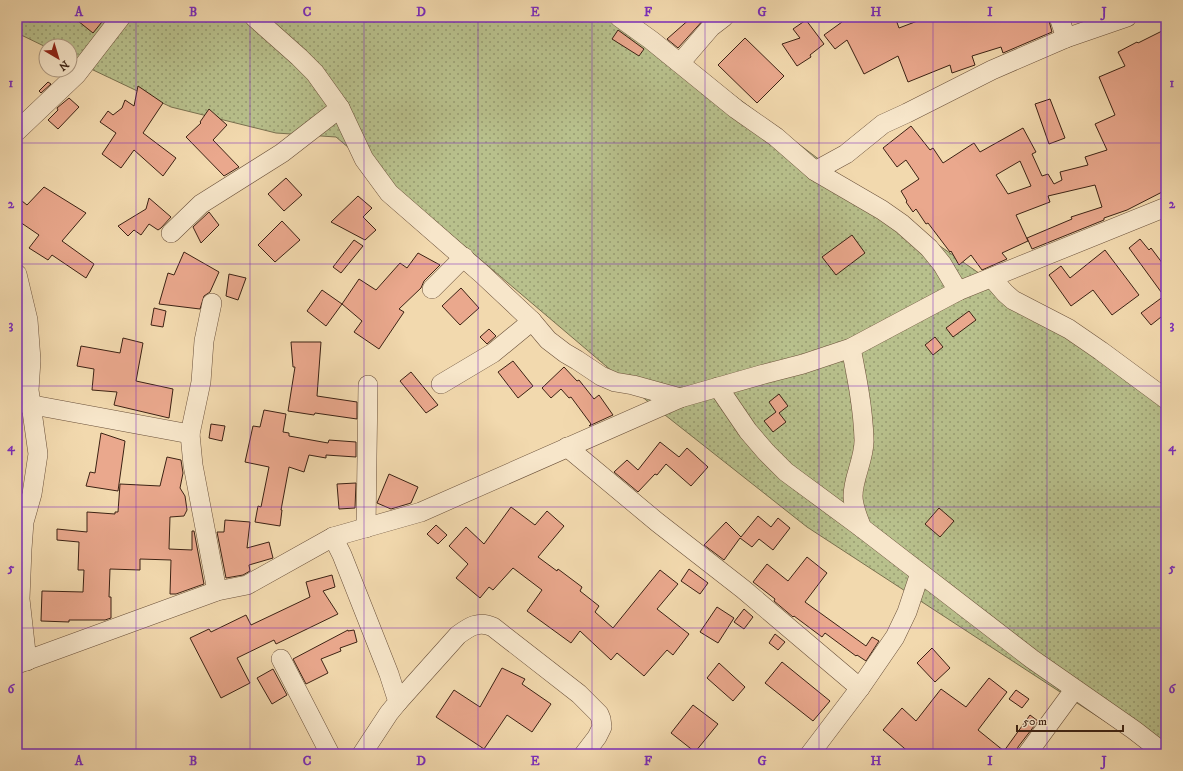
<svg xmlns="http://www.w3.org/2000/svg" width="1183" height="771" font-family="'IM FELL DW Pica',serif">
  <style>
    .grass { fill: url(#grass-dots); stroke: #7a7150 }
    .building { fill: #eaa88d; stroke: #3c2214; fill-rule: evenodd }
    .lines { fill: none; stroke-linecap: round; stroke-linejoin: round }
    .minor-casing { stroke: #6a503a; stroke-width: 20 }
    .minor { stroke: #f7e6ca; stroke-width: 19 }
    .grid { fill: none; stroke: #7b2cbf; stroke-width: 1; stroke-opacity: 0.55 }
    .neatline { fill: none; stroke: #7b2cbf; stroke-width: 1.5 }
    .grid-label { font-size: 13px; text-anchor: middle; font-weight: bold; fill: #7b2cbf }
  </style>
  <defs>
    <pattern id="grass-dots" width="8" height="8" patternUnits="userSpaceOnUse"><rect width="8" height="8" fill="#b8c08c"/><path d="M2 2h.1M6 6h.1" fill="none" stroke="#979c71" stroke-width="1.8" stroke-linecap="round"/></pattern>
  </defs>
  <rect width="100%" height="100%" fill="#f2d9ae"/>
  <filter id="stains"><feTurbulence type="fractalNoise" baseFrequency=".005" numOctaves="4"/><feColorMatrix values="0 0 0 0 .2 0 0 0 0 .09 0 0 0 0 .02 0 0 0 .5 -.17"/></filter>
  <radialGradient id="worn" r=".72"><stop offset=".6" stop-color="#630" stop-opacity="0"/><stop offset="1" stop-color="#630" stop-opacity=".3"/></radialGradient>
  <!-- grass -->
  <polygon class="grass" points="17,17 630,17 865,194 1068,335 1166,406 1166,754 1146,748 807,527 646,400 336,137 276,133 171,107 70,59 70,46 46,46 46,47 17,33"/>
  <!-- building -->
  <g class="building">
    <polygon points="73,17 106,17 93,33"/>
    <polygon points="692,17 706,17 678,48 667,39"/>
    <polygon points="839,17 895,17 899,28 928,17 1048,17 1052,32 1003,53 1001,47 972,56 975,65 952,73 950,65 908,82 898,56 864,74 847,40 835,49 824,35 842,22"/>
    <polygon points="806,20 824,44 810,55 811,57 797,66 782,44 800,38 793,29"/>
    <path d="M1166,29V190L1127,210L1104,218V220L1032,249L1027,238L1072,219L1071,217L1102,207L1095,185L1048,196L1050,202L1016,215L1028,241L1002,253L1007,259L982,270L971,255L959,265L951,251L950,252L928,223L926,224L916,209L913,212L906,202L907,201L901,191L919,179L906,160L897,167L883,148L911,126L930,150L933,148L943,163L974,143L980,152L1023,128L1036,152L1032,154L1042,176L1048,174L1054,184L1062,180L1060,172L1088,165L1085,157L1107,150L1095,124L1115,115L1099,77L1125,66L1118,52L1137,42L1138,43ZM1020,161L1031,186L1008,194L996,175Z"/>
    <polygon points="618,30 644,49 639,56 612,39"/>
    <polygon points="745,38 784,76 757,103 718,65"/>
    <polygon points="48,82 51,84 41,93 39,91"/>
    <polygon points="138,86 163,103 143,133 176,158 163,176 134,150 121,168 102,154 116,133 100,122 108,111 113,115 122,108 125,100 134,106"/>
    <polygon points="69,98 79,107 58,129 48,120 58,110 57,108"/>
    <polygon points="1050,99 1065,138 1049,144 1035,104"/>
    <polygon points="209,109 227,125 213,140 239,167 224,176 186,137 201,123 200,122"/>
    <polygon points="286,178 302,195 284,211 268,194"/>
    <polygon points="44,187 86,213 62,241 94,264 86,278 52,255 48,260 29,248 39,235 17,220 17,197 27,205"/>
    <polygon points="358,196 372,208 363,217 376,230 365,240 331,222"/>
    <polygon points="149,198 171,217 161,228 158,230 149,224 141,235 134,230 128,236 118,226 146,209"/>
    <polygon points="209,212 219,225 201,243 193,227"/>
    <polygon points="282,221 300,240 275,262 258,245"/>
    <polygon points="852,235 865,253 836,275 822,257"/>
    <polygon points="1140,239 1149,250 1151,248 1166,268 1166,313 1151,325 1141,313 1164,296 1129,248"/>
    <polygon points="354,240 363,246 341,273 333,267"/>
    <polygon points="1105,250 1139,295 1112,315 1093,290 1071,306 1049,275 1061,266 1070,278"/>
    <polygon points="184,252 219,272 210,292 204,296 200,309 159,304 168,273 174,275"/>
    <polygon points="418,253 440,265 424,281 421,288 399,309 404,312 379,349 354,332 362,321 342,304 359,279 376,290 400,263 407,268"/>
    <polygon points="229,274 246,278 238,300 226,296"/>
    <polygon points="461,288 479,308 460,325 442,306"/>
    <polygon points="322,290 342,304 326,326 307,311"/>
    <polygon points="154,308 166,311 163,327 151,325"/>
    <polygon points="969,311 976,320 953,337 946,328"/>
    <polygon points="489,329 496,336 487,344 480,337"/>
    <polygon points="935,337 943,347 933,355 925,345"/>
    <polygon points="123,338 143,343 136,381 173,389 169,418 114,405 117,392 92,390 94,369 77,366 81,346 120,353"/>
    <polygon points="291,342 321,342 317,396 357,402 357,419 315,413 314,415 288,411 295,367 293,367"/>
    <polygon points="513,361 533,386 518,398 498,372"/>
    <polygon points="564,367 577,381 579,380 594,399 599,395 613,415 589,426 591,424 571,397 569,398 561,389 551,398 542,388"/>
    <polygon points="411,372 438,405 426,413 400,381"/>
    <polygon points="779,394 788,406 779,413 786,422 773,432 764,421 776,412 769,402"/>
    <polygon points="264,410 286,414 283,432 289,433 289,436 328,443 329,440 356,442 356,457 326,455 326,458 309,455 304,472 289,467 281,510 282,510 280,526 255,522 258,506 261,507 269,467 245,462 253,426 260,427"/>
    <polygon points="211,424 225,426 222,441 209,438"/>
    <polygon points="101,433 125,441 118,491 86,486 90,472 95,473"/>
    <polygon points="660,442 679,457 687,448 708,467 691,486 666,464 657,475 655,474 638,492 614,472 627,460 638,470"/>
    <polygon points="167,457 181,460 183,473 180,488 185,496 187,510 184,516 170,517 169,549 192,550 192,531 194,531 204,584 176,594 170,594 171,560 140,559 140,570 110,569 109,597 111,597 111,618 105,620 69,620 69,622 41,621 42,591 83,592 84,570 78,570 79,542 57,540 57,529 87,532 87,512 115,514 115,512 118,512 120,484 160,486"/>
    <polygon points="389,474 418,487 411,503 391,509 377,503"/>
    <polygon points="356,483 355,508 339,509 337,484"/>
    <polygon points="511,507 535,525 547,511 564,526 538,557 557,571 558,569 582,587 580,591 599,606 595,612 613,628 660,570 678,584 657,609 689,634 673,655 667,650 644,676 617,653 611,660 580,631 571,643 527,611 542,590 513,568 493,590 489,587 480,598 456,578 468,564 449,546 466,527 484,544"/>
    <polygon points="939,508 954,521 940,537 925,524"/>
    <polygon points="758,516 771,527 778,518 790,528 773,550 759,539 752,547 740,538 724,560 704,545 726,522 741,537"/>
    <polygon points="225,520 250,522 247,548 269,542 273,558 249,565 250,571 243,575 226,578 217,532 224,532"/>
    <polygon points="436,525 447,535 438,544 427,534"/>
    <polygon points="807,557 827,573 805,602 866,646 872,637 879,641 866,661 857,655 856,656 825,633 822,637 794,616 793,617 774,601 775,599 753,582 767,564 788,581"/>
    <polygon points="689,569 708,583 700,594 681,581"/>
    <polygon points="332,575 335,587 323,591 338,614 276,644 274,640 237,658 250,683 221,698 190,638 209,629 211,632 246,615 251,625 310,597 306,582"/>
    <polygon points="717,607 734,618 718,643 700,632"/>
    <polygon points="744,609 753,617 744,629 734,622"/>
    <polygon points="348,630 348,631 354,630 357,642 340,648 341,651 321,659 328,673 306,684 293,659"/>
    <polygon points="775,634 785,642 778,650 769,643"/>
    <polygon points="932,648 950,668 935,682 917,663"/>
    <polygon points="782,662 830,701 813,721 765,683"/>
    <polygon points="719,663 745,687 733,701 707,678"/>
    <polygon points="502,668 525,679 522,684 551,704 532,732 507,715 484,749 436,717 454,690 480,707"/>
    <polygon points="273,669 287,695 272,704 257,678"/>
    <polygon points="989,678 1007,692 978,730 1004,751 1030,715 1038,721 1018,747 1016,754 911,754 883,730 902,708 916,721 941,689 966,707"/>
    <polygon points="1016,690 1029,699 1022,708 1009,699"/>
    <polygon points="693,705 718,724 695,752 671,733"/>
  </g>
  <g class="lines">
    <defs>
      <g id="minor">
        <polyline points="254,17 299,57 315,73 340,108 364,159 389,193 482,274 532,321 548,340 565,353 577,360 601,376 615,382 633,385 680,398"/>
        <polyline points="619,17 651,40 736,109 776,137 815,171 882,210 902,224 929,248 942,264 958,291"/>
        <polyline points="1059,17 1066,38"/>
        <polyline points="680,63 711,27 724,17"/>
        <polyline points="17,131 77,74 121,17"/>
        <polyline points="815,171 846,154 883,124 907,113 992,70 1066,38 1127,17"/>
        <polyline points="171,233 201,204 282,153 340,108"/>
        <polyline points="17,274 28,320 31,360 29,390 38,454 32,494 24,522 22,549 20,599 27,661"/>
        <polyline points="992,278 1005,293 1013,300 1069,329 1101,351 1166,399"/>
        <polyline points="432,289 464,257"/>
        <path d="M851,348C857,378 863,408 864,439C865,458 853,477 853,496C853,507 858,518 862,528"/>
        <polyline points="441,384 493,353 532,321"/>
        <polyline points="718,387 748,431 766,452 786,472 862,528 1032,659 1134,730 1165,754"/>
        <polyline points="17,402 190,434 193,465 217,591"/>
        <polyline points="190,434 201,382 204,341 212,303"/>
        <polyline points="567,447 657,522 743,589 860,688 810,754"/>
        <polyline points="366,528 368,385"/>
        <polyline points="333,537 342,555 389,674 398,702 389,713 362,754"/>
        <polyline points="281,659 330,754"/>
        <polyline points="17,664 217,591 247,585 333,537 421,512 680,398 764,374 803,364 851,348 958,291 1166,207"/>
        <polyline points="860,688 895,637 907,612 920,573"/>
        <path d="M398,702L458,635C469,627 479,620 493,627L579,694L599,714L601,719L602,727L597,737L584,754"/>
        <polyline points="1027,754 1074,690"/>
      </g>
    </defs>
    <!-- minor casing -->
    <use href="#minor" class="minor-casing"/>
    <!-- minor -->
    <use href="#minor" class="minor"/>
  </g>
  <!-- grid -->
  <path class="grid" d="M136,17V754M250,17V754M364,17V754M478,17V754M592,17V754M705,17V754M819,17V754M933,17V754M1047,17V754M17,143H1166M17,264H1166M17,386H1166M17,507H1166M17,628H1166"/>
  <!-- margin -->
  <rect width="1183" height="771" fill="none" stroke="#f2d9ae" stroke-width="44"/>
  <!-- north arrow -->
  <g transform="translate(58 58) rotate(142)"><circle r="19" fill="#f7e6ca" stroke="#ac9881"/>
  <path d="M0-3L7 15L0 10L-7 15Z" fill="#8f2418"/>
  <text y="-6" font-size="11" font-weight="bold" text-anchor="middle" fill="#3c2214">N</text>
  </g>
  <!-- scale -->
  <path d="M1017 725v6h106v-6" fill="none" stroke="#3c2214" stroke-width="2"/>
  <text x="1023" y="725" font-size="12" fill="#3c2214" stroke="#f7e6ca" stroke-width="3" paint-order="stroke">50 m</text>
  <rect x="22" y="22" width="1139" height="727" class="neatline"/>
  <g class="grid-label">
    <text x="79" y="16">A</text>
    <text x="193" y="16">B</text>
    <text x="307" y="16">C</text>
    <text x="421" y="16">D</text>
    <text x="535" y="16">E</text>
    <text x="648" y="16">F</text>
    <text x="762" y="16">G</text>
    <text x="876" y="16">H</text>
    <text x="990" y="16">I</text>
    <text x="1104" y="16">J</text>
    <text x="11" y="87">1</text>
    <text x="1172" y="87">1</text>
    <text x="11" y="208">2</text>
    <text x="1172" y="208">2</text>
    <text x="11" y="329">3</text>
    <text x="1172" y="329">3</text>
    <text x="11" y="451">4</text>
    <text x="1172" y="451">4</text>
    <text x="11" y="572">5</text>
    <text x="1172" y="572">5</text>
    <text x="11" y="693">6</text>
    <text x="1172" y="693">6</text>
    <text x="79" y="765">A</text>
    <text x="193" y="765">B</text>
    <text x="307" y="765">C</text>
    <text x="421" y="765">D</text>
    <text x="535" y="765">E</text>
    <text x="648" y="765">F</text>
    <text x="762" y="765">G</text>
    <text x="876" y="765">H</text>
    <text x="990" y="765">I</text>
    <text x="1104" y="765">J</text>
  </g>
  <rect width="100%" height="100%" filter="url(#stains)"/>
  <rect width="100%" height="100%" fill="url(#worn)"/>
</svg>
